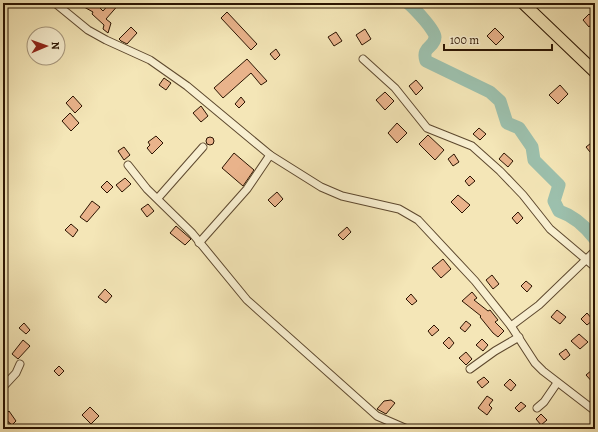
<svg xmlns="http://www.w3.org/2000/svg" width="598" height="432" font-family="Alegreya,serif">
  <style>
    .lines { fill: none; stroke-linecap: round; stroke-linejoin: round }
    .river { stroke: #9cc0ad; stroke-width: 13 }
    .building { fill: #e9b38b; stroke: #2b1401 }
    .minor-casing { stroke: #5d482e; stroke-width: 9 }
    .primary-casing { stroke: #2b1401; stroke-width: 13 }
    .minor { stroke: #f8efd0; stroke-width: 7 }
    .primary { stroke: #f4e6b7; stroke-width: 11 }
  </style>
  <rect width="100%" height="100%" fill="#f4e6b7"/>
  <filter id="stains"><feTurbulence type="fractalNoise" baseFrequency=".005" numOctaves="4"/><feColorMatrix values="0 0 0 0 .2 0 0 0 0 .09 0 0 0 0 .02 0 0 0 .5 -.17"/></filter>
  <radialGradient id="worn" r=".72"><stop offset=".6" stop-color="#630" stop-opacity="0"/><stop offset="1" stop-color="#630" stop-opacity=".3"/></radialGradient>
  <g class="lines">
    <!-- river -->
    <path class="river" d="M408,3C414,8 436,31 435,37C435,48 421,46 426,61L490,92L500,101L507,123L519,128L532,147L534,160L559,185L554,201L559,211C574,216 585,226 595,239"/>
  </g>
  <!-- building -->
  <g class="building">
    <polygon points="77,3 95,3 103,11 110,3 120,3 106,19 111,23 108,33 103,29 104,25 92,14 93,12"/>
    <polygon points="227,12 257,44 251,50 221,18"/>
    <polygon points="589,14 595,20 589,27 583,20"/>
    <polygon points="131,27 137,33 127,44 121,41 119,39"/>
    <polygon points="495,28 504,37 496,45 487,36"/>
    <polygon points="365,29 371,39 362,45 356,35"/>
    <polygon points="336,32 342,41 334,46 328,37"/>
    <polygon points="276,49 280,55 275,60 270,54"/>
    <polygon points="247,59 267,81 261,85 251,73 223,98 214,88"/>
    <polygon points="164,78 171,83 166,90 159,85"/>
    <polygon points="416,80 423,88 416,95 409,86"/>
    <polygon points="560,85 568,94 558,104 549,95"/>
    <polygon points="385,92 394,101 385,110 376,100"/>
    <polygon points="73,96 82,106 75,113 66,103"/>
    <polygon points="241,97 245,102 239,108 235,104"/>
    <polygon points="201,106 208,116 201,122 193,113"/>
    <polygon points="70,113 79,123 71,131 62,121"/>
    <polygon points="397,123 407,133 397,143 388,133"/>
    <polygon points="479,128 486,134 480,140 473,134"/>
    <polygon points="428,135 444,150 435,160 419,144"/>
    <polygon points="156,136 163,143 152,154 147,148 150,145 148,142"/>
    <circle cx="210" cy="141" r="4"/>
    <polygon points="595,140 595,148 590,152 586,147"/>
    <polygon points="124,147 130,155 124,160 118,151"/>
    <polygon points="234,153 254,170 243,186 222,168"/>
    <polygon points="504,153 513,161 508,167 499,159"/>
    <polygon points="454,154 459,162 453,166 448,159"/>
    <polygon points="470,176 475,181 469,186 465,181"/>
    <polygon points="125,178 131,184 122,192 116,185"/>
    <polygon points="107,181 113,187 107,193 101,187"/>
    <polygon points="277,192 283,199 275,207 268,200"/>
    <polygon points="458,195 470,205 462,213 451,202"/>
    <polygon points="92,201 100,207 87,222 80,217"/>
    <polygon points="148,204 154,211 147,217 141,209"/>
    <polygon points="518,212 523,218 517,224 512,218"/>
    <polygon points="71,224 78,230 73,237 65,230"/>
    <polygon points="176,226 191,239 185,245 170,233"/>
    <polygon points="347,227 351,232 343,240 338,235"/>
    <polygon points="443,259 451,269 441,278 432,268"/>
    <polygon points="492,275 499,284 493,289 486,280"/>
    <polygon points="526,281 532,286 527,292 521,286"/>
    <polygon points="105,289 112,296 106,303 98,297"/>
    <polygon points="472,292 477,298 474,300 488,311 490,310 498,320 495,322 504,331 498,337 493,333 480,317 481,316 462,301"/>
    <polygon points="411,294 417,301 412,305 406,299"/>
    <polygon points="557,310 566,317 560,324 551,317"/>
    <polygon points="587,313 593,320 587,325 581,319"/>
    <polygon points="466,321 471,325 465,332 460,328"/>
    <polygon points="24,323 30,330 26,334 19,328"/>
    <polygon points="434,325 439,330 432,336 428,331"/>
    <polygon points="579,334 588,342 580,349 571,341"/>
    <polygon points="449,337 454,343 449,349 443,343"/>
    <polygon points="482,339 488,345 483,351 476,345"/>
    <polygon points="23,340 30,346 18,359 12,354"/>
    <polygon points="566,349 570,355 564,360 559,354"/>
    <polygon points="466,352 472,359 466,365 459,358"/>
    <polygon points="59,366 64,371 59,376 54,371"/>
    <polygon points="592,370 595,373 595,385 586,375"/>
    <polygon points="484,377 489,382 482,388 477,382"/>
    <polygon points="510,379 516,385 511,391 504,385"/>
    <polygon points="487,396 493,400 489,405 492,408 487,415 478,408"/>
    <polygon points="391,400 395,403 386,414 377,409 384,401"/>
    <polygon points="521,402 526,406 519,412 515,408"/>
    <polygon points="90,407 99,416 91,424 82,415"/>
    <polygon points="9,411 16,421 12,425 3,417"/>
    <polygon points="541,414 547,420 541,425 536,419"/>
  </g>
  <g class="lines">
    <defs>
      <g id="minor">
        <polyline points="55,3 88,30 106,40 150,60 187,86 270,155 321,187 342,196 399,209 418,220 475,281 511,326 535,363 543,371 595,411"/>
        <polyline points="363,59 395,88 427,128 472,146 500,171 523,195 550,229 595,267"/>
        <polyline points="128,165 147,189 192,233 247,300 377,416 407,429"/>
        <polyline points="158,198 203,147"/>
        <polyline points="199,243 247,189 270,155"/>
        <polyline points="511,326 539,305 595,251"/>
        <polyline points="470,369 495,351 519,337"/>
        <polyline points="3,387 16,373 20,364"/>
        <polyline points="537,408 544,402 557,383"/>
        <polyline points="3,422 9,429"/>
      </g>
      <polyline id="primary" points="523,3 595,72"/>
    </defs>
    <!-- minor casing -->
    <use href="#minor" class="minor-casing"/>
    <!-- primary casing -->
    <use href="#primary" class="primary-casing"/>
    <!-- minor -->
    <use href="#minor" class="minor"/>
    <!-- primary -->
    <use href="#primary" class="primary"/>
  </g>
  <!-- margin -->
  <rect width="598" height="432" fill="none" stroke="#f4e6b7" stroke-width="16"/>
  <rect x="4" y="4" width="590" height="424" fill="none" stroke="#2b1401" stroke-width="2"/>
  <rect x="8" y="8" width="582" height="416" fill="none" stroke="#2b1401"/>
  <!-- north arrow -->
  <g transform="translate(46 46) rotate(88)"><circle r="19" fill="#f8efd0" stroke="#a6977d"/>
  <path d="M0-3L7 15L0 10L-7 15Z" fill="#8f2418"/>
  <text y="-6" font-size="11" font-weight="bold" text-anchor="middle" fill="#2b1401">N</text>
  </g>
  <!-- scale -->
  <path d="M444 44v6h108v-6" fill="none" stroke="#2b1401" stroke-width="2"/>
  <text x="450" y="44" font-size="12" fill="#2b1401" stroke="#f8efd0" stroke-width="3" paint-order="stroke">100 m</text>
  <rect width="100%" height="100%" filter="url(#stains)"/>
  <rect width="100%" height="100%" fill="url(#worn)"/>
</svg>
